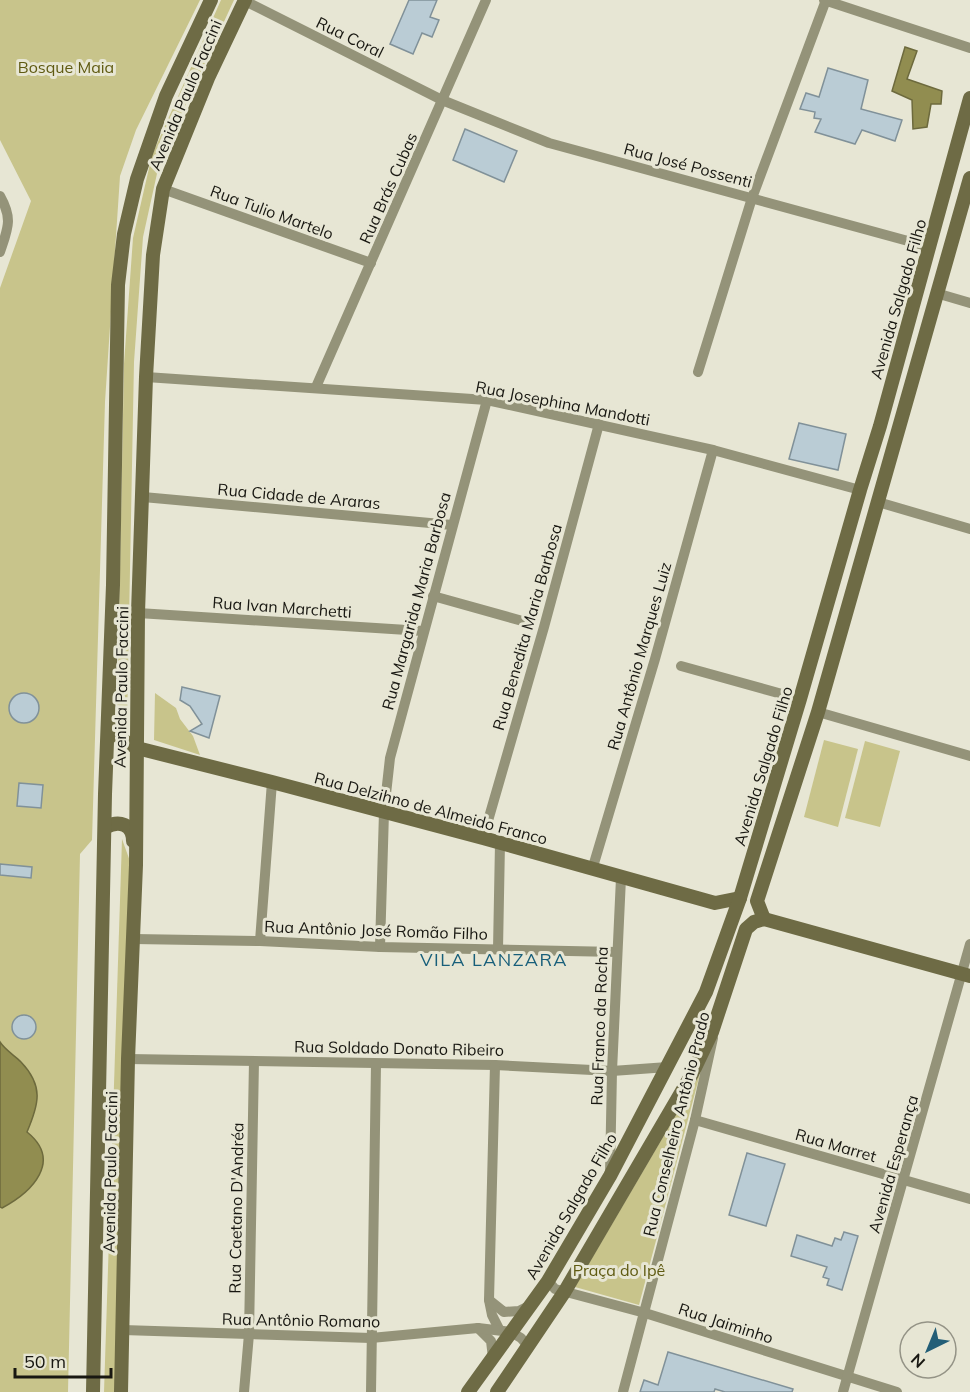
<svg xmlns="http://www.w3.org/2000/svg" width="970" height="1392" font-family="Mulish,sans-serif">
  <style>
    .green { fill: #c8c48b }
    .water { fill: #918d50; stroke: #6d6a3d; stroke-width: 1.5 }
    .building { fill: #baccd5; stroke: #809199; stroke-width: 1.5 }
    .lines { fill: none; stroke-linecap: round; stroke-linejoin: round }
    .street { stroke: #949379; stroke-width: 10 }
    .secondary { stroke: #6e6b45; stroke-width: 14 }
    .labels { text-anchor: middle; stroke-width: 6; stroke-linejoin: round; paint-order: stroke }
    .street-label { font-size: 16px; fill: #181711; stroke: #e7e6d4 }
    .park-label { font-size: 16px; fill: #5f5a11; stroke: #e7e6d4 }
    .neighbourhood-label { font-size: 18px; letter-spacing: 1.5px; fill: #185f7a; stroke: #e7e6d4 }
  </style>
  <rect width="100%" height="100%" fill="#e7e6d4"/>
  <!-- green -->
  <g class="green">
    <polygon points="0,0 200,0 136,130 120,176 105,402 92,840 80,854 68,1392 0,1392 0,288 31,201 0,140"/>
    <polygon points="221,0 234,0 160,160 143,237 134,362 127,725 117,724 124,364 133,238 152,155"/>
    <polygon points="155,693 176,708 180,719 193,736 200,755 154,740"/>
    <polygon points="824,740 858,749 838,827 804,817"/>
    <polygon points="865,741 900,751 880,827 845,818"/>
    <polygon points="122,839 131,864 115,1392 104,1392"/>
    <polygon points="700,1074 639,1305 575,1287"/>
  </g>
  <!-- water -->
  <g class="water">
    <polygon points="905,47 917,51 907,79 942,91 941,104 931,104 927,127 913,129 912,100 892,91"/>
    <path d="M0,1042C5,1050 14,1055 21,1062C44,1086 39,1104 27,1132C63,1161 32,1192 2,1208L0,1207Z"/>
  </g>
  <!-- building -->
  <g class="building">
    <polygon points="409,0 437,0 430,17 439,20 432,37 422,33 413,54 390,44"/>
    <polygon points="828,68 868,80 861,109 902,120 895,141 862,130 855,144 815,132 821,119 814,118 815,112 800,109 806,93 819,97"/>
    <polygon points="465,129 517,151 504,182 453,160"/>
    <polygon points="799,423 846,434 838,470 789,459"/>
    <polygon points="182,687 220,696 209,738 190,731 202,724 190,706 180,700"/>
    <circle cx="24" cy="708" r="15"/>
    <polygon points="19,783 43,785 41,808 17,806"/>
    <polygon points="0,864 32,867 31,878 0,875"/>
    <circle cx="24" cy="1027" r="12"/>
    <polygon points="747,1153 785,1164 766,1226 729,1215"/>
    <polygon points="844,1232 858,1236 842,1290 827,1285 829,1279 823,1277 827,1267 791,1256 797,1235 832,1246 835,1238 841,1240"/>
    <polygon points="668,1352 793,1389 792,1392 725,1392 715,1389 714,1392 640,1392 644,1380 658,1385"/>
  </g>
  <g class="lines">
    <!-- street -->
    <g class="street">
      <polyline points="824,0 970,48"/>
      <polyline points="245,1 442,100 549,143 930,247"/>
      <polyline points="163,189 371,263"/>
      <path d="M0,196C13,219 8,228 0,252"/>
      <polyline points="936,293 970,303"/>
      <polyline points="698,372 752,198 826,0"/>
      <polyline points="146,377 487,400 713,450 860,490"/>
      <polyline points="316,387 486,0"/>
      <polyline points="143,497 452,525"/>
      <polyline points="878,502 970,529"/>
      <polyline points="433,596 526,622"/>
      <polyline points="138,613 423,631"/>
      <polyline points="681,666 800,699"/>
      <polyline points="818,712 970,756"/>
      <polyline points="483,838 544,627 599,424"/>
      <polyline points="592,870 655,659 713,450"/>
      <polyline points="134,939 260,941 380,947 617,952"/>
      <polyline points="260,941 272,782"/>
      <polyline points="380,947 384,812 390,758 487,400"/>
      <polyline points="498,949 500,843"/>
      <polyline points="128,1059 495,1065 612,1071 668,1067"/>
      <polyline points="495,1065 489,1300 492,1315 499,1329"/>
      <polyline points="695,1120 970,1199"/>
      <polyline points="610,1174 612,1071 621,878"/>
      <polyline points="548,1281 555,1289 645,1313 897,1392"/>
      <polyline points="489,1300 504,1312 519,1311 531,1305"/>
      <polyline points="478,1328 491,1341 493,1358"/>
      <polyline points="123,1330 371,1338 478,1328 511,1332 521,1338 529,1347"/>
      <polyline points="244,1392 249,1334 254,1061"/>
      <polyline points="371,1392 376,1064"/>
      <polyline points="623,1392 695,1120 713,1038"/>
      <polyline points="843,1392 970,944"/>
    </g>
    <!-- secondary -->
    <g class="secondary">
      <polyline points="109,725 121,739 137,748 272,782 483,838 715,903 740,898"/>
      <path d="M106,827C119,820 133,824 133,841"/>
      <polyline points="764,919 757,901 818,712 970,178"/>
      <polyline points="93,1392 105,794 113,585 118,285 124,234 137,179 166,96 211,0"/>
      <polyline points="121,1392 128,1059 136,865 138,613 146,377 153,255 163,189 208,78 245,0"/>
      <polyline points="468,1392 548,1281 610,1176 706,992 740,898 800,699 860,490 880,426 970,98"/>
      <polyline points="497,1392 565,1291 692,1074 712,1032 746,929 754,922 764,919 970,976"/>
    </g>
  </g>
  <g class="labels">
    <!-- street labels -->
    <g class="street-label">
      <text transform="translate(350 37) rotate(26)" y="6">Rua Coral</text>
      <text transform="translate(185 95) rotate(-67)" y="6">Avenida Paulo Faccini</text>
      <text transform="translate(688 165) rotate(15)" y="6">Rua José Possenti</text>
      <text transform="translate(388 188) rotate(-66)" y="6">Rua Brás Cubas</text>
      <text transform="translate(272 212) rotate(20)" y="6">Rua Tulio Martelo</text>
      <text transform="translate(898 299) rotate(-74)" y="6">Avenida Salgado Filho</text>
      <text transform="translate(563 403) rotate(11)" y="6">Rua Josephina Mandotti</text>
      <text transform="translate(299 496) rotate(5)" y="6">Rua Cidade de Araras</text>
      <text transform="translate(416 601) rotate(-75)" y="6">Rua Margarida Maria Barbosa</text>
      <text transform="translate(282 607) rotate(4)" y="6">Rua Ivan Marchetti</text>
      <text transform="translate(527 627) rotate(-74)" y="6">Rua Benedita Maria Barbosa</text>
      <text transform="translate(639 656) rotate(-74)" y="6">Rua Antônio Marques Luiz</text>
      <text transform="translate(121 687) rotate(-89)" y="6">Avenida Paulo Faccini</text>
      <text transform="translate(763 766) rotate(-73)" y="6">Avenida Salgado Filho</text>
      <text transform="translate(431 808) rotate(15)" y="6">Rua Delzihno de Almeido Franco</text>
      <text transform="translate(376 930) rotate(2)" y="6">Rua Antônio José Romão Filho</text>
      <text transform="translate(599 1026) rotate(-88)" y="6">Rua Franco da Rocha</text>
      <text transform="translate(399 1048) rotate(1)" y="6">Rua Soldado Donato Ribeiro</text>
      <text transform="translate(676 1124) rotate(-76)" y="6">Rua Conselheiro Antônio Prado</text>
      <text transform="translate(836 1145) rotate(16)" y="6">Rua Marret</text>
      <text transform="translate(893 1164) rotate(-74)" y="6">Avenida Esperança</text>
      <text transform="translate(110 1172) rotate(-89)" y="6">Avenida Paulo Faccini</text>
      <text transform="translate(571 1206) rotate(-60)" y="6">Avenida Salgado Filho</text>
      <text transform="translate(236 1208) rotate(-89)" y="6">Rua Caetano D'Andréa</text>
      <text transform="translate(301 1320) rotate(1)" y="6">Rua Antônio Romano</text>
      <text transform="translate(726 1323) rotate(18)" y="6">Rua Jaiminho</text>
    </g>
    <!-- park labels -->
    <g class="park-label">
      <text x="66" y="73">Bosque Maia</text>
      <text x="619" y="1276">Praça do Ipê</text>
    </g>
    <!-- neighbourhood labels -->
    <g class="neighbourhood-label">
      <text x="494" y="966">VILA LANZARA</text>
    </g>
  </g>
  <!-- north arrow -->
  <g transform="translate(928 1350) rotate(223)"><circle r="28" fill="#e7e6d4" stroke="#949386" stroke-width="1.5"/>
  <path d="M0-4.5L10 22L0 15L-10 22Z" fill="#235e77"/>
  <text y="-9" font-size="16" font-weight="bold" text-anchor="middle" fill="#181711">N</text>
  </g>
  <!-- scale -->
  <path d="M15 1368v9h96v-9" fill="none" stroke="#181711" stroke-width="3"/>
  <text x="24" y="1368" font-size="18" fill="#181711" stroke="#e7e6d4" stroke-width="4.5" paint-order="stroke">50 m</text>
</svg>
